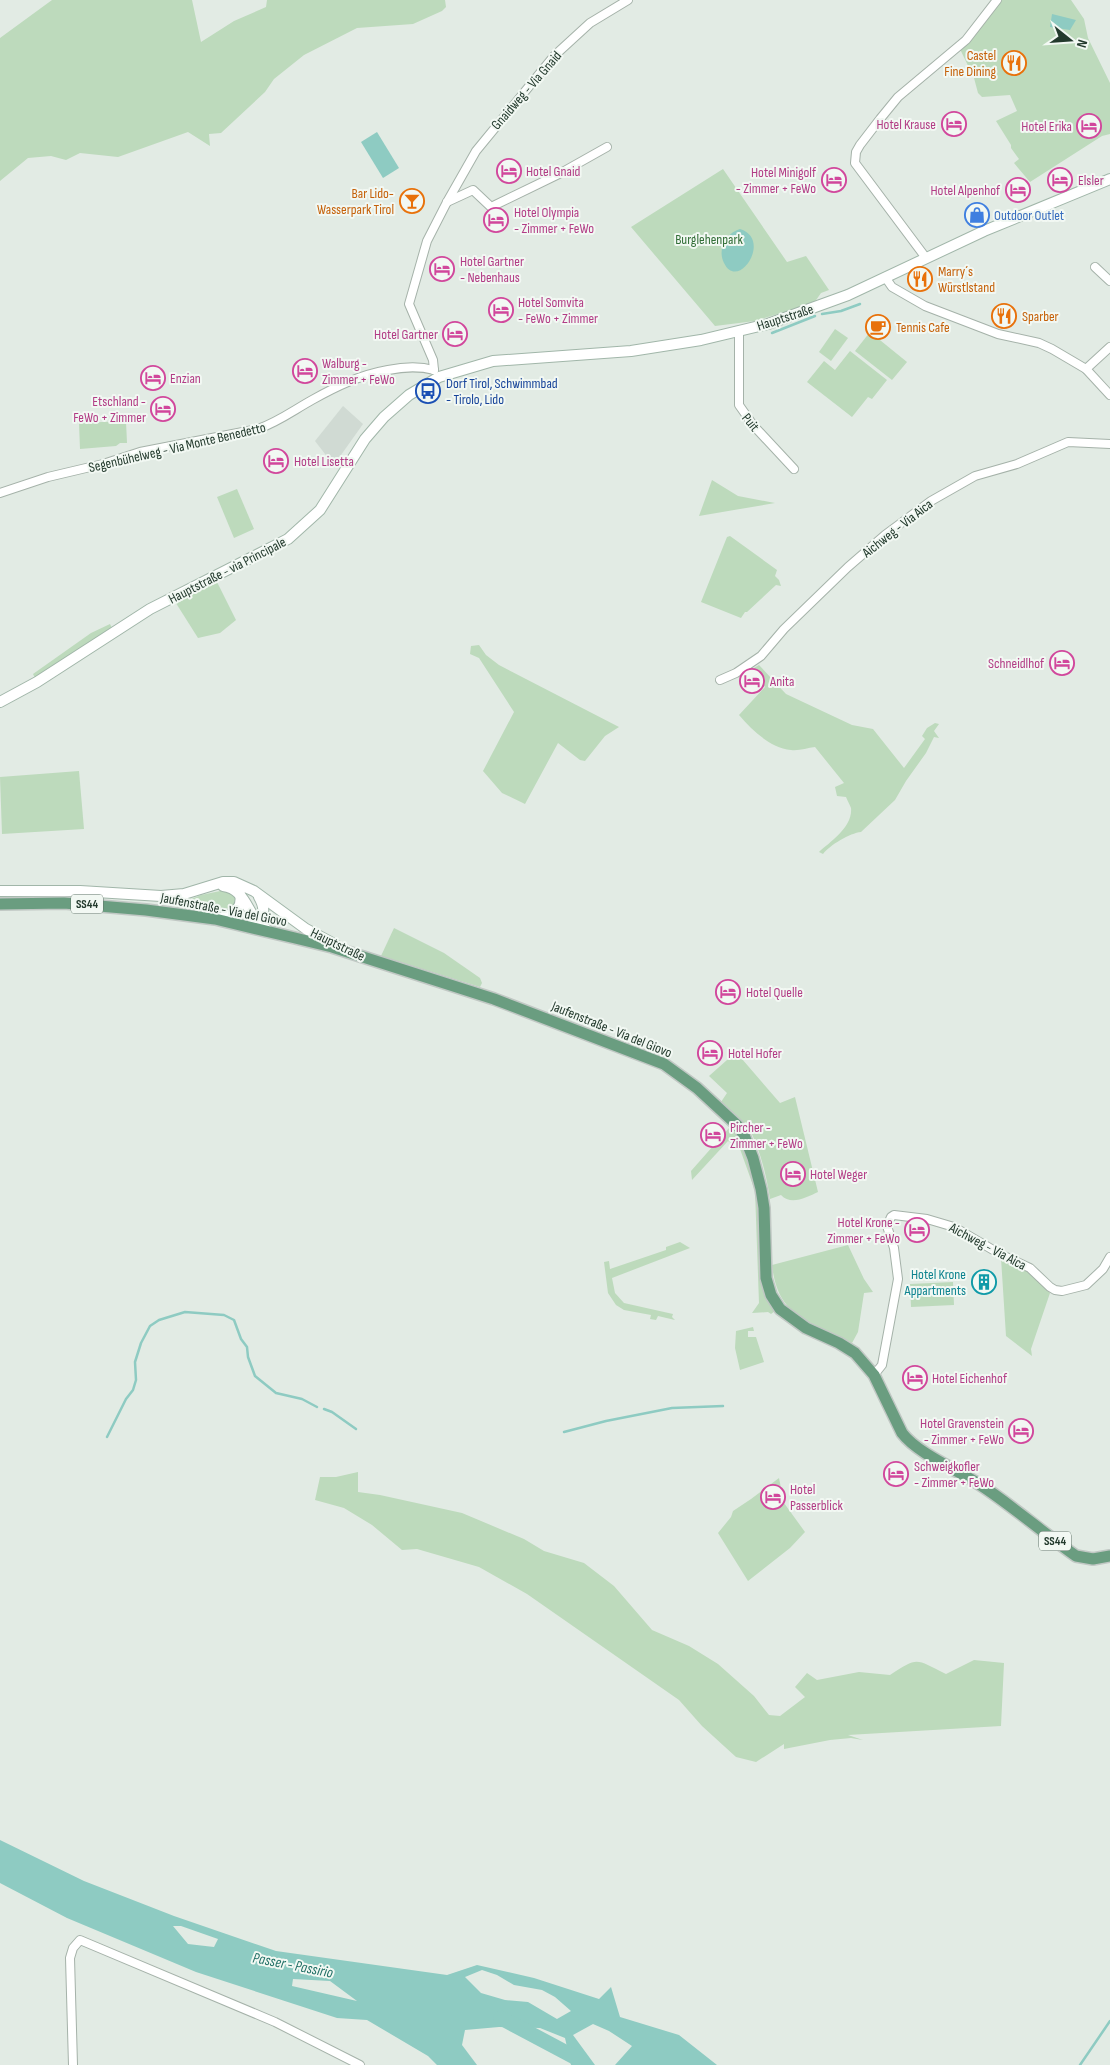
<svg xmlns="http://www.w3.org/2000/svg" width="1110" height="2065" font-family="'Sofia Sans Condensed',sans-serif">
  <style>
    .built { fill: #d0dad3 }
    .green { fill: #bddabc }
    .water { fill: #8ecbc2; fill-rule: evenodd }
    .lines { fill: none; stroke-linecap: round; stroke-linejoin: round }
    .stream { stroke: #8ecbc2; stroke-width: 2.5 }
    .river { stroke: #8ecbc2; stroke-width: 15 }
    .street-casing { stroke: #a5b2a9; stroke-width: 10 }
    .secondary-casing { stroke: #a1b6a9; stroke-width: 12 }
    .primary-casing { stroke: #c1c8c4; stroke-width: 14 }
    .street { stroke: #fff; stroke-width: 8 }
    .secondary { stroke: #fff; stroke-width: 10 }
    .primary { stroke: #6a9d80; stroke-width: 11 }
    .labels { text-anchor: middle; stroke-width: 4; stroke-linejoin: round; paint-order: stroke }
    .shield { fill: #f2f8f3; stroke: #617368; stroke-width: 1 }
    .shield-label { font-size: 12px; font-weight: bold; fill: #233a2d }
    .food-label { font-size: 14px; fill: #c56008; stroke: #f2f8f3; text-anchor: start }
    .street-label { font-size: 14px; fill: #233a2d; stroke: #f2f8f3 }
    .hotel-label { font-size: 14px; fill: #b23c85; stroke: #f2f8f3; text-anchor: start }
    .shop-label { font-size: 14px; fill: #366cbe; stroke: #f2f8f3; text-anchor: start }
    .park-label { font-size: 14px; fill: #316d36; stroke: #f2f8f3 }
    .transit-label { font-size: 14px; fill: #164399; stroke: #f2f8f3; text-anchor: start }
    .culture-label { font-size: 14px; fill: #0d838f; stroke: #f2f8f3; text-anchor: end }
    .water-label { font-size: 15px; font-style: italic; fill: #237167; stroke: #f2f8f3 }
  </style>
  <rect width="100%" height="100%" fill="#e2ebe4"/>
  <!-- built -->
  <polygon class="built" points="343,406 363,424 336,462 332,463 315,441"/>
  <!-- green -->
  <g class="green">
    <polygon points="52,0 192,0 201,42 234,21 266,7 267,0 445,0 446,7 442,11 413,24 357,28 304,55 274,79 265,92 221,133 209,134 210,146 188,132 118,157 80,153 66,160 51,156 28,158 0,181 0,38"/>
    <polygon points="998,0 1071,0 1084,19 1088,38 1110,83 1110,134 1102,136 1030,182 1014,163 1019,159 1011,148 1011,145 996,121 1017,111 1010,95 982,97 978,93 974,78 959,47"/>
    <polygon points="723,169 787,262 806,256 829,290 821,293 814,303 755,321 715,326 631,227"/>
    <polygon points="835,329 848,338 831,361 819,352"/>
    <polygon points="870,332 907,362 892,380 855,351"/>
    <polygon points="850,351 887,380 872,399 868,397 852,417 807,382 824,361 835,370"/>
    <polygon points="126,421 127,443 120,443 116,446 80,449 79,423"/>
    <polygon points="712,480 738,496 775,503 699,516"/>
    <polygon points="237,489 254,529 234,538 217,497"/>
    <polygon points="730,536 777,570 775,576 779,580 781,586 776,585 747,612 745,612 741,618 701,602 727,537"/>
    <polygon points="216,580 236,620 220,633 198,638 174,600"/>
    <polygon points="110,624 112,628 37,682 33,674 91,633"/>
    <polygon points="479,645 486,655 499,665 619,727 605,736 585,761 580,760 558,743 525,804 502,793 483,771 514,712 479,658 470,654 471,646"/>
    <path d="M759,665L786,694L852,725L873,729L904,768L925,739L922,736L927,728L935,723L939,724L934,731L939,738L934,737L926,753L906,781L895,800L861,832C850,833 830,845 823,854L819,852C830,842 853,827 851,808C850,805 847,800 846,797L837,796L835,787L844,783L815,747C807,748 799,751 791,750C769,747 753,731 739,715L765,687L754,668Z"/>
    <polygon points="79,771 84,829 2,834 0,777"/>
    <path d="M225,890L235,896V905C221,916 184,906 167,905L163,901H173L179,904L201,895Z"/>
    <polygon points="394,928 444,953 480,978 482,983 480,987 381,956"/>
    <path d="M736,1052L780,1103L795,1097L818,1192C807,1197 791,1206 781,1195L770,1199C766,1172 759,1146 746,1122L744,1123L721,1102L727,1093L709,1076Z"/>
    <polygon points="729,1128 735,1133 745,1152 754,1178 758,1198 762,1287 775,1311 771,1314 768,1312 752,1313 759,1303 755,1191 740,1149 728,1141 692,1180 691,1171"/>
    <polygon points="680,1242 690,1248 612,1278 615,1293 624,1303 673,1314 672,1317 675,1320 658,1316 656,1320 650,1319 651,1315 624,1310 616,1305 608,1293 604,1262 609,1261 610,1269 666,1250 666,1247"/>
    <path d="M848,1245L864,1279L873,1292L864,1293L858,1332L852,1343C811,1320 778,1320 772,1265Z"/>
    <polygon points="1001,1258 1026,1270 1050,1293 1031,1349 1032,1356 1006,1336"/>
    <polygon points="953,1282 954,1305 911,1307 910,1284"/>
    <polygon points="753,1327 754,1331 748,1331 748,1337 756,1337 764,1362 740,1370 735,1348 736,1331"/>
    <path d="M358,1472V1492L380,1495L462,1513L524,1539L544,1551L584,1563L614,1586L652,1630L689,1646L718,1664L754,1696L769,1715L780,1716L805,1697L795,1687L807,1673L817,1680L859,1672L890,1675C919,1656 915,1659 946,1674L974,1660L1004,1663L1001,1726L848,1735L863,1740L851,1738L830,1740L784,1749V1744L756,1762L736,1757L702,1726L679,1700L527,1594L479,1567L417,1549L402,1550L372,1525L344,1508L315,1500L320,1477H336Z"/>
    <polygon points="779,1478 784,1503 805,1532 790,1548 748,1581 718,1533 731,1517 733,1511 751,1499"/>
  </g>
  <!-- water -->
  <g class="water">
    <polygon points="1052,14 1076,20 1070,30 1050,27"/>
    <polygon points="377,132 399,168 383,178 361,142"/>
    <path d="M740,229C773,239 738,292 724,263C717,249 726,233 740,229Z"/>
    <path d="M0,1840L84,1881L174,1916L276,1951L447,1975L477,1965L534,1978L599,1999L611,1987L620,2017L679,2035L717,2065H615L632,2046L609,2031L593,2024L573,2035L595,2065H571L565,2038L540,2028L499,2027L465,2030L462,2045L477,2065H437L428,2056L367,2020L337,2018L196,1972L67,1918L0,1883ZM173,1926H181L218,1939L214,1947L188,1944ZM482,1970L497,1975L514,1985L542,1990L555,1997L571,2011L557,2019L528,2002L505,2000L481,1993L465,1977ZM293,1979L330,1981L357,2001L292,1986Z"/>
  </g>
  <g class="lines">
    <!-- stream -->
    <g class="stream">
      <polyline points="822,314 841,311 860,304"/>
      <polyline points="772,333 815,316"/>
      <polyline points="324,1409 332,1412 356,1429"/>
      <polyline points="564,1432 606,1421 672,1408 723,1406"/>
      <polyline points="107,1437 126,1399 133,1390 136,1380 135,1362 141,1343 150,1326 159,1320 185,1312 224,1315 234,1320 241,1339 247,1347 248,1357 255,1376 276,1393 302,1399 317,1407"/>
      <polyline points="1080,2065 1110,2021"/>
    </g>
    <!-- river -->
    <polyline class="river" points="501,2018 582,2061 584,2065"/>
    <defs>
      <g id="street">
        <polyline points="447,202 473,190 491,207 559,174 607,147"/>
        <polyline points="926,258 855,163 856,152 860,145 880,119 898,97 966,40 997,0"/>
        <polyline points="1095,267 1110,281"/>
        <polyline points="885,277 892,287 925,306 998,334 1039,343 1052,349 1086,369 1110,395"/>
        <polyline points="739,332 739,405 753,425 794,469"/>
        <polyline points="1086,369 1110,347"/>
        <polyline points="434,370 433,360 409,304 427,241 447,202 476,151 554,56 590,23 628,0"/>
        <path d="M0,493L48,477L103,464L140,452L258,429C278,422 294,410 312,400C337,386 360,375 388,370C403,367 419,366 434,370"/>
        <polyline points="720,680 736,673 761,656 784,629 848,567 885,535 931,501 975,476 1017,464 1068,442 1110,444"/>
        <polyline points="874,1375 882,1365 898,1279 894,1248 887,1226 891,1217 894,1215 927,1219 954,1227 1000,1254 1030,1268 1050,1287 1055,1290 1062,1291 1086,1285 1103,1269 1110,1257"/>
        <polyline points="73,2065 70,1958 73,1948 80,1940 275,2022 360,2065"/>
      </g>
      <g id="secondary">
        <polyline points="0,702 37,682 150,609 288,539 320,510 365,439 384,417 409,395 439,377 493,361 631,351 701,340 768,324 848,295 984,231 1110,179"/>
        <path d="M223,886C248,889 247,919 267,930"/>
        <polyline points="0,891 80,891 161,896 184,894 223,882 234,882 254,891 306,929 336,945"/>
        <path d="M215,919C229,916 244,911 240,894"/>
        <path d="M251,925C265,920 266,909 259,897"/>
      </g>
      <path id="primary" d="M0,904L64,903L146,910L215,919L295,938L332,947L494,999L664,1064L697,1088L737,1125L744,1135L753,1158L761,1189L764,1208L766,1278L771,1295L780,1309L806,1328L839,1343L855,1353L874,1375L902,1433C917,1453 957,1470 979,1484C1013,1506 1043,1533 1076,1556L1093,1559L1110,1556"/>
    </defs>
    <!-- street casing -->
    <use href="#street" class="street-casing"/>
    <!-- secondary casing -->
    <use href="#secondary" class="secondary-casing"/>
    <!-- primary casing -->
    <use href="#primary" class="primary-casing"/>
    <!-- street -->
    <use href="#street" class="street"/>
    <!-- secondary -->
    <use href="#secondary" class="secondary"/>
    <!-- primary -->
    <use href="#primary" class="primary"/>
  </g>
  <!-- icons -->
  <defs>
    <symbol id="restaurant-ring" viewBox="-11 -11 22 22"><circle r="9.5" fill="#f2f8f3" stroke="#e8710a" stroke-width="1.5"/><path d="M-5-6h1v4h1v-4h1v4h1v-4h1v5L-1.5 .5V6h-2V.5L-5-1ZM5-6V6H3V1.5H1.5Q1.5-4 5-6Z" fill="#e8710a"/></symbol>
    <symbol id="hotel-ring" viewBox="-11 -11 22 22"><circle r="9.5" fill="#f2f8f3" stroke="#d1479c" stroke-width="1.5"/><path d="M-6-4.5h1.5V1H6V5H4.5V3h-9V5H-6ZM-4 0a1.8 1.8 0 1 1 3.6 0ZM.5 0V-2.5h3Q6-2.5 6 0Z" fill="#d1479c"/></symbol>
    <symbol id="bar-ring" viewBox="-11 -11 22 22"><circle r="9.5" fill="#f2f8f3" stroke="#e8710a" stroke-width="1.5"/><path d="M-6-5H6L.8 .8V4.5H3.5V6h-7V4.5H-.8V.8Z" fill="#e8710a"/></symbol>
    <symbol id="shop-ring" viewBox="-11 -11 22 22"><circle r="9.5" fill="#f2f8f3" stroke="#3f7fe0" stroke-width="1.5"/><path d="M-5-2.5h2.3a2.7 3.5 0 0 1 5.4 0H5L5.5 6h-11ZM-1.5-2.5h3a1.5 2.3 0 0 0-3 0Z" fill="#3f7fe0"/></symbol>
    <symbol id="cafe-ring" viewBox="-11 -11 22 22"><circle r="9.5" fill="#f2f8f3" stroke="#e8710a" stroke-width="1.5"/><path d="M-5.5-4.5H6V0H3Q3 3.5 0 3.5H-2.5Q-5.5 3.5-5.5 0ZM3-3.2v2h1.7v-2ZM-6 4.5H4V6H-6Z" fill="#e8710a"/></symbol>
    <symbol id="bus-ring" viewBox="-11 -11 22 22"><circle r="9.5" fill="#f2f8f3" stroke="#1a4fb4" stroke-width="1.5"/><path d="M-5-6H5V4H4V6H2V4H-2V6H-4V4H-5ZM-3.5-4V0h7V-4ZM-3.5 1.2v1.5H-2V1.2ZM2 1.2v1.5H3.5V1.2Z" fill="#1a4fb4"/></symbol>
    <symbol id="building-ring" viewBox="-11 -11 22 22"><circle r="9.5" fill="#f2f8f3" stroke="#0f9aa8" stroke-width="1.5"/><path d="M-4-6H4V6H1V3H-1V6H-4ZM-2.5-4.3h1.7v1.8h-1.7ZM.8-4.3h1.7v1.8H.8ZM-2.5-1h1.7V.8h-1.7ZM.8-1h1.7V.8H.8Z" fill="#0f9aa8"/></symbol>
  </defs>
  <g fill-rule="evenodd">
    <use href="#restaurant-ring" x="1000" y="49" width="28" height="28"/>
    <use href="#hotel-ring" x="940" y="110" width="28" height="28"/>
    <use href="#hotel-ring" x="1075" y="112" width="28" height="28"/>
    <use href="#hotel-ring" x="495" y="157" width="28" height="28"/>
    <use href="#hotel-ring" x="820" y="166" width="28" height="28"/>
    <use href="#hotel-ring" x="1046" y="166" width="28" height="28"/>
    <use href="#hotel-ring" x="1004" y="176" width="28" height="28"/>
    <use href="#bar-ring" x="398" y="187" width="28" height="28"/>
    <use href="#shop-ring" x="963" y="201" width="28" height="28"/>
    <use href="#hotel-ring" x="482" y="206" width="28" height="28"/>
    <use href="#hotel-ring" x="428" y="255" width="28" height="28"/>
    <use href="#restaurant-ring" x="906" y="265" width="28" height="28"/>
    <use href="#hotel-ring" x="487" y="296" width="28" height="28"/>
    <use href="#restaurant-ring" x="990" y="302" width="28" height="28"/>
    <use href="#cafe-ring" x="864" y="313" width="28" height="28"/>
    <use href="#hotel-ring" x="441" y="320" width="28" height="28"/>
    <use href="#hotel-ring" x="291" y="357" width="28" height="28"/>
    <use href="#hotel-ring" x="139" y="364" width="28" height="28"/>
    <use href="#bus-ring" x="414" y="377" width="28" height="28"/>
    <use href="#hotel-ring" x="149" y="395" width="28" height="28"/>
    <use href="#hotel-ring" x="262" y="447" width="28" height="28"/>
    <use href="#hotel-ring" x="1048" y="649" width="28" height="28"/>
    <use href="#hotel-ring" x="738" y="667" width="28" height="28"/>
    <use href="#hotel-ring" x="714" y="978" width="28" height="28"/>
    <use href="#hotel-ring" x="696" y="1039" width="28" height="28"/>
    <use href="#hotel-ring" x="699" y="1121" width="28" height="28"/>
    <use href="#hotel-ring" x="779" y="1160" width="28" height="28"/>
    <use href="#hotel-ring" x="903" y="1216" width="28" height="28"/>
    <use href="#building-ring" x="970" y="1268" width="28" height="28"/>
    <use href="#hotel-ring" x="901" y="1364" width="28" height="28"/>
    <use href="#hotel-ring" x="1007" y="1417" width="28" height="28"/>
    <use href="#hotel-ring" x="882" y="1460" width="28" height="28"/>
    <use href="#hotel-ring" x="759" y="1483" width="28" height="28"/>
  </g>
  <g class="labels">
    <!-- shield labels -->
    <g class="shield">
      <rect x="71" y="894.5" width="32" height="19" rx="4"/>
      <rect x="1039" y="1531.5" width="32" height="19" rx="4"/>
    </g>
    <g class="shield-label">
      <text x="87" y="908">SS44</text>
      <text x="1055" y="1545">SS44</text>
    </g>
    <!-- food labels -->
    <g class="food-label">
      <text x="996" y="60" text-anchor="end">Castel<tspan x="996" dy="16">Fine Dining</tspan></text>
      <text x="394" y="198" text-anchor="end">Bar Lido-<tspan x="394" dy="16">Wasserpark Tirol</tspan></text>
      <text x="938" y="276">Marry´s<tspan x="938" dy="16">Würstlstand</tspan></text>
      <text x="1022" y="321">Sparber</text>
      <text x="896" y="332">Tennis Cafe</text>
    </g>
    <!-- street labels -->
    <g class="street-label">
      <text transform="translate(526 90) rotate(-49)" y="5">Gnaidweg - Via Gnaid</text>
      <text transform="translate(785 317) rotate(-18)" y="5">Hauptstraße</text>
      <text transform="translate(751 422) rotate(51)" y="5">Puit</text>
      <text transform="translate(177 447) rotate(-13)" y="5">Segenbühelweg - Via Monte Benedetto</text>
      <text transform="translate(897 528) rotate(-38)" y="5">Aichweg - Via Aica</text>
      <text transform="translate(227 570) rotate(-27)" y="5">Hauptstraße - via Principale</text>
      <text transform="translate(224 909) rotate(11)" y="5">Jaufenstraße - Via del Giovo</text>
      <text transform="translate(338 944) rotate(26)" y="5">Hauptstraße</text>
      <text transform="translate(612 1029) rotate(22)" y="5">Jaufenstraße - Via del Giovo</text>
      <text transform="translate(988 1246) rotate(28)" y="5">Aichweg - Via Aica</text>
    </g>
    <!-- hotel labels -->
    <g class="hotel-label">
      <text x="936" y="129" text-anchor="end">Hotel Krause</text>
      <text x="1072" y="131" text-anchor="end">Hotel Erika</text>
      <text x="526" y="176">Hotel Gnaid</text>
      <text x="816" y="177" text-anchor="end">Hotel Minigolf<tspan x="816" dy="16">- Zimmer + FeWo</tspan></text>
      <text x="1078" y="185">Elsler</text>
      <text x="1000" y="195" text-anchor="end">Hotel Alpenhof</text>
      <text x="514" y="217">Hotel Olympia<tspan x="514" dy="16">- Zimmer + FeWo</tspan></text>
      <text x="460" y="266">Hotel Gartner<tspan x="460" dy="16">- Nebenhaus</tspan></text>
      <text x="518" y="307">Hotel Somvita<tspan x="518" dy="16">- FeWo + Zimmer</tspan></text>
      <text x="438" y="339" text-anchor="end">Hotel Gartner</text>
      <text x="322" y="368">Walburg -<tspan x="322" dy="16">Zimmer + FeWo</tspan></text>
      <text x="170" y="383">Enzian</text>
      <text x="146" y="406" text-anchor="end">Etschland -<tspan x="146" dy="16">FeWo + Zimmer</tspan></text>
      <text x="294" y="466">Hotel Lisetta</text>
      <text x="1044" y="668" text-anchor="end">Schneidlhof</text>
      <text x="770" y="686">Anita</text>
      <text x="746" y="997">Hotel Quelle</text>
      <text x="728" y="1058">Hotel Hofer</text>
      <text x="730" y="1132">Pircher -<tspan x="730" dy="16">Zimmer + FeWo</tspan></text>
      <text x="810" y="1179">Hotel Weger</text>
      <text x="900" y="1227" text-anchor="end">Hotel Krone -<tspan x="900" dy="16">Zimmer + FeWo</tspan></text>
      <text x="932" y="1383">Hotel Eichenhof</text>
      <text x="1004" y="1428" text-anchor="end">Hotel Gravenstein<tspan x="1004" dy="16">- Zimmer + FeWo</tspan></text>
      <text x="914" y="1471">Schweigkofler<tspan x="914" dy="16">- Zimmer + FeWo</tspan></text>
      <text x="790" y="1494">Hotel<tspan x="790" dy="16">Passerblick</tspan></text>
    </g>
    <!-- shop labels -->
    <g class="shop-label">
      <text x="994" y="220">Outdoor Outlet</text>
    </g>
    <!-- park labels -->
    <g class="park-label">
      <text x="709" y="244">Burglehenpark</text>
    </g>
    <!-- transit labels -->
    <g class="transit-label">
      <text x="446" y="388">Dorf Tirol, Schwimmbad<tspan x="446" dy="16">- Tirolo, Lido</tspan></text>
    </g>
    <!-- culture labels -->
    <g class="culture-label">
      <text x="966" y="1279">Hotel Krone<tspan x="966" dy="16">Appartments</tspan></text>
    </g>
    <!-- water labels -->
    <g class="water-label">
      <text transform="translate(293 1965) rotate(11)" y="5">Passer - Passirio</text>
    </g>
  </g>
  <!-- north arrow -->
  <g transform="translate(1070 40) rotate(107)" stroke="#f2f8f3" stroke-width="4" paint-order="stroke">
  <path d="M0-4L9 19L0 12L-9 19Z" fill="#233a2d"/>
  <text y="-8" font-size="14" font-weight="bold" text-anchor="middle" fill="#233a2d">N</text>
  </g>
</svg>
